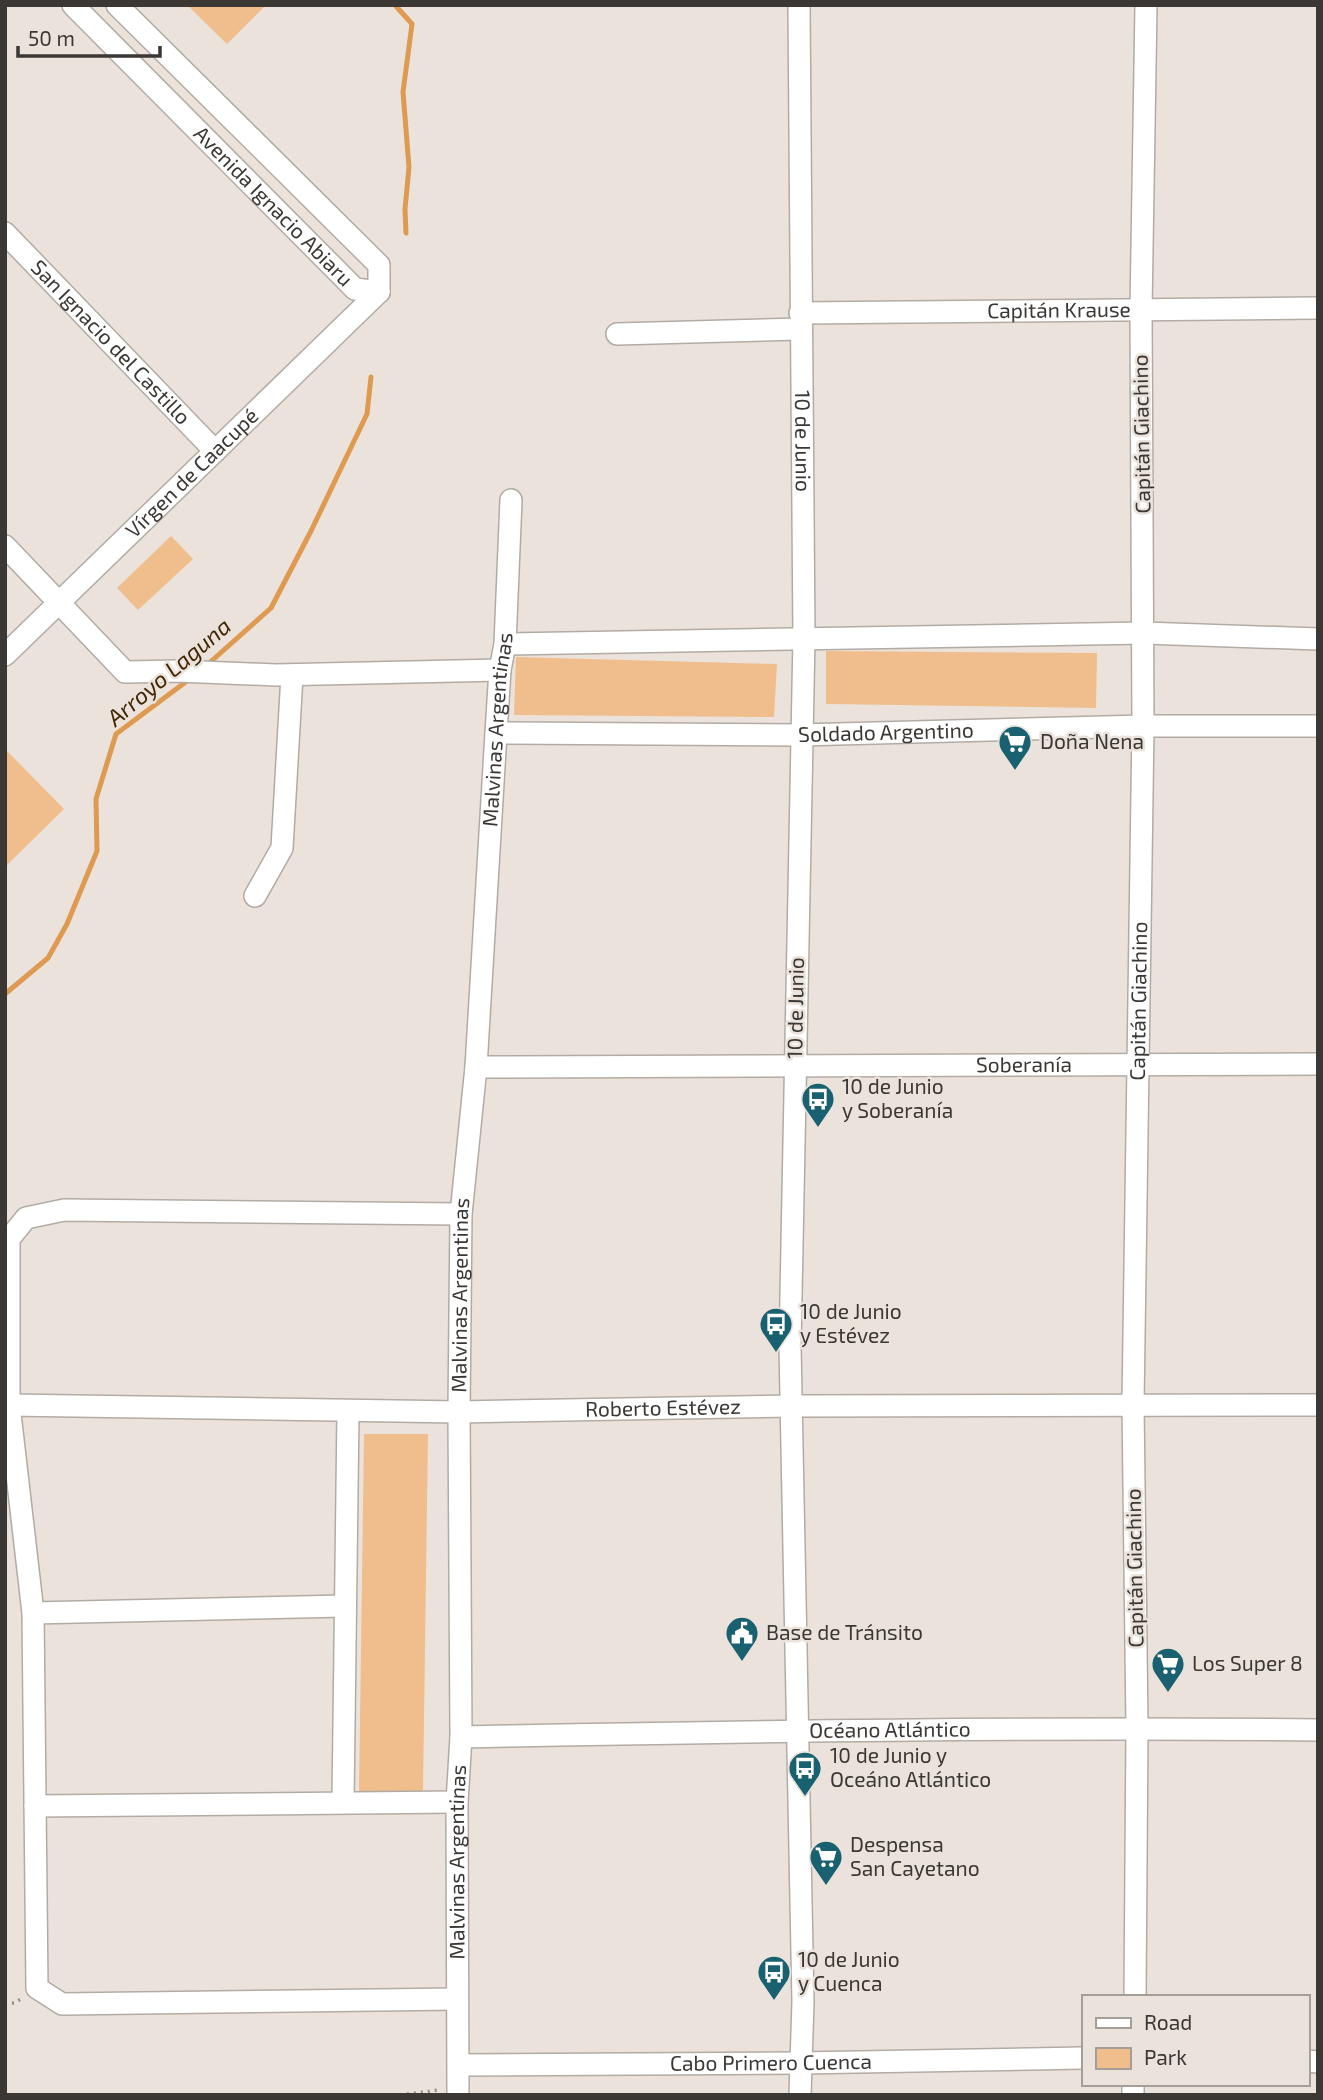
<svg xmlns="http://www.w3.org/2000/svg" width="1323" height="2100" font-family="'Exo 2',sans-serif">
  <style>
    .green { fill: #f0be8c }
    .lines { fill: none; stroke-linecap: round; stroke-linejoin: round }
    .stream { stroke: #de9a51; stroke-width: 5 }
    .minor-casing { stroke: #b2aba4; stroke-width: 24 }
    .path { stroke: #958f8a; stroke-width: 3.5; stroke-dasharray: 2 5; stroke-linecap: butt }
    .minor { stroke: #fff; stroke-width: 21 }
    .labels { text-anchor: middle; stroke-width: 5; stroke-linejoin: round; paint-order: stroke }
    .street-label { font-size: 21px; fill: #3a3734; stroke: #ebe3db }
    .poi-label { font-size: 21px; fill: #3a3734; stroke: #ebe3db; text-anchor: start }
    .water-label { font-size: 23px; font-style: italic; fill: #412605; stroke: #ebe3db }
  </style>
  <rect width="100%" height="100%" fill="#ebe3db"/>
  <!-- green -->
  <g class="green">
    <polygon points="187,5 266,5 227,44"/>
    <polygon points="171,536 193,559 138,610 117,588"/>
    <polygon points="826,651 1097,653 1096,708 826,704"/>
    <polygon points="516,657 777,664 774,717 514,715"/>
    <polygon points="5,749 64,809 5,867"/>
    <polygon points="364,1434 428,1434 423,1791 359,1791"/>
  </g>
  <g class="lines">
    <!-- stream -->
    <g class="stream">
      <polyline points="395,5 412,24 403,92 409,167 405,209 406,233"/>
      <polyline points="207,665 271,608 311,531 367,414 371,377"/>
      <polyline points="5,994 48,958 67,924 97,851 96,799 116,734 191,678"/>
    </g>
    <defs>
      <g id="minor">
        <path id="s1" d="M73,5L355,289L379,292"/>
        <polyline points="117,5 379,265 379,292"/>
        <path id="s2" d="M799,5L804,638L790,1346L803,2002L800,2095"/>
        <path id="s3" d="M5,233L215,451"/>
        <path id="s4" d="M800,313L1318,308"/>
        <polyline points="617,334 800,329"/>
        <polyline points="5,546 125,672 178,671 276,675 500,670"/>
        <polyline points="505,644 1144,633 1318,639"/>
        <path id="s5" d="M5,655L379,292"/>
        <path id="s6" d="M496,733L800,735L1143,726H1318"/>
        <polyline points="255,896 282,848 292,675"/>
        <path id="s7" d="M476,1067L1318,1064"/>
        <path id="s8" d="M9,1405L459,1412L791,1406L1318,1405"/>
        <polyline points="33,1613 344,1606"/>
        <path id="s9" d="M461,1737C747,1731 1032,1727 1318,1730"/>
        <polyline points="343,1802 348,1412"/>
        <polyline points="35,1806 457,1802"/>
        <path id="s10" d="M1135,1997L1137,1728L1133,1404L1143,726L1141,310L1146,5"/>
        <polyline points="457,1999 62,2004 37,1988 33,1613 9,1405 9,1239 26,1218 64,1210 461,1214"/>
        <polyline points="1307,2061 1318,2062"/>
        <path id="s11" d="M459,2065L800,2063L1083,2058"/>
        <path id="s12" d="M458,2095L457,1802L461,1737L459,1412L461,1214L476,1067L496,733L500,670L505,644L511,500"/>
        <polyline points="1133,2095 1133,2084"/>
      </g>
    </defs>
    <!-- minor casing -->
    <use href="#minor" class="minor-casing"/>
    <!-- path -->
    <g class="path">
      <polyline points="5,2004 14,2003 21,1999"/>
      <polyline points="400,2095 439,2090"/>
    </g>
    <!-- minor -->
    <use href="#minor" class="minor"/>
  </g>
  <!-- icons -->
  <defs>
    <symbol id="supermarket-pin" viewBox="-11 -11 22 30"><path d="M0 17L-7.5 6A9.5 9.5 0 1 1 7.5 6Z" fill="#196171" stroke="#ebe3db"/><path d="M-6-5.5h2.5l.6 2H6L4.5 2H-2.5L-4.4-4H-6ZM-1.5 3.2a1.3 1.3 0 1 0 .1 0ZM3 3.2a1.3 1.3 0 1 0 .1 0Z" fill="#fff"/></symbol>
    <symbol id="bus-pin" viewBox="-11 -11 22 30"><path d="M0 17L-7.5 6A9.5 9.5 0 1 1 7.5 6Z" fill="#196171" stroke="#ebe3db"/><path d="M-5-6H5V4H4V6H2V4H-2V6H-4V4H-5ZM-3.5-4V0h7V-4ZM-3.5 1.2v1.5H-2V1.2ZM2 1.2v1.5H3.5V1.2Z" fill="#fff"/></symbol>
    <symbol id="civic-pin" viewBox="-11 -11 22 30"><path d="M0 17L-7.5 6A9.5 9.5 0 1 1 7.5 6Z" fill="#196171" stroke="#ebe3db"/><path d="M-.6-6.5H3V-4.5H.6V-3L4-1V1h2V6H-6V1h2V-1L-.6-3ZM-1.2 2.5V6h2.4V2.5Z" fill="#fff"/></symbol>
  </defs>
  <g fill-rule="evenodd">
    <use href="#supermarket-pin" x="996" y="723" width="38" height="52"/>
    <use href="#bus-pin" x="799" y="1080" width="38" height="52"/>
    <use href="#bus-pin" x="757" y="1305" width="38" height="52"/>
    <use href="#civic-pin" x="723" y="1614" width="38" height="52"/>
    <use href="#supermarket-pin" x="1149" y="1645" width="38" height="52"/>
    <use href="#bus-pin" x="786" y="1749" width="38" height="52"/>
    <use href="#supermarket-pin" x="807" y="1838" width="38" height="52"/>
    <use href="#bus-pin" x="755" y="1953" width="38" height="52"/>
  </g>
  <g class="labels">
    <!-- street labels -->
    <g class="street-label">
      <text dy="7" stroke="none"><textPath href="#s1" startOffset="284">Avenida Ignacio Abiaru</textPath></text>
      <text dy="7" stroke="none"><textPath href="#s4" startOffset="259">Capitán Krause</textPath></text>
      <text dy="7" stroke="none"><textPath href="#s3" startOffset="152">San Ignacio del Castillo</textPath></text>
      <text transform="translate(1142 434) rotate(-91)" y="7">Capitán Giachino</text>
      <text dy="7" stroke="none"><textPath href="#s2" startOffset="436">10 de Junio</textPath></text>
      <text dy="7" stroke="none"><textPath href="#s5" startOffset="261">Vírgen de Caacupé</textPath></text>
      <text dy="7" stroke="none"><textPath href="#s12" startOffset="1367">Malvinas Argentinas</textPath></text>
      <text dy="7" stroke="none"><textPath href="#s6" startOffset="390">Soldado Argentino</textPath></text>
      <text dy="7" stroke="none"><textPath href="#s10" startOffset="996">Capitán Giachino</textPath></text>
      <text transform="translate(796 1008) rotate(-89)" y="7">10 de Junio</text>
      <text dy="7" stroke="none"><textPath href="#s7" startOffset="548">Soberanía</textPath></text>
      <text dy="7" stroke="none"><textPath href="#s12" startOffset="800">Malvinas Argentinas</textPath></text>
      <text dy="7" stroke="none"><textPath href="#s8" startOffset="654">Roberto Estévez</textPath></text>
      <text transform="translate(1135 1568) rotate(-91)" y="7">Capitán Giachino</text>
      <text dy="7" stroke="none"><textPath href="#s9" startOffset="429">Océano Atlántico</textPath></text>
      <text dy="7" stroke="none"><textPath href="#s12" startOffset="233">Malvinas Argentinas</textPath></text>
      <text dy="7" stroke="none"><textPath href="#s11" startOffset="312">Cabo Primero Cuenca</textPath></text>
    </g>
    <!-- poi labels -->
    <g class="poi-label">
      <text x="1040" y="749">Doña Nena</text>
      <text x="842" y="1094">10 de Junio<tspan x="842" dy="24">y Soberanía</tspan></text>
      <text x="800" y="1319">10 de Junio<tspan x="800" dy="24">y Estévez</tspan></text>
      <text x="766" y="1640">Base de Tránsito</text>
      <text x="1192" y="1671">Los Super 8</text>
      <text x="830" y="1763">10 de Junio y<tspan x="830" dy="24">Oceáno Atlántico</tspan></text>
      <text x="850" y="1852">Despensa<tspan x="850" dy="24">San Cayetano</tspan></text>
      <text x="798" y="1967">10 de Junio<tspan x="798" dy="24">y Cuenca</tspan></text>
    </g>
    <!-- water labels -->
    <g class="water-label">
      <text transform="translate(169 672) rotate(-40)" y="8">Arroyo Laguna</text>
    </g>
  </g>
  <!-- border -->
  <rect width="1323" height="2100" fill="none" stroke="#3a3734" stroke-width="14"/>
  <!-- legend -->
  <rect x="1082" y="1995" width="228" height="91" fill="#ebe3db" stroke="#a49e98" stroke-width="2"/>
  <rect x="1096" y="2018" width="35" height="10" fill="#ffffff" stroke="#a49e98" stroke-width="2"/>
  <text x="1144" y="2030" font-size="21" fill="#3a3734">Road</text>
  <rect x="1096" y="2048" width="35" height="21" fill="#f0be8c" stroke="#a49e98" stroke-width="2"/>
  <text x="1144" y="2065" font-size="21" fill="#3a3734">Park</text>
  <!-- scale -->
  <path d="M18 46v10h142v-10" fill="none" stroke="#3a3734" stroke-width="3.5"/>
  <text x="28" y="46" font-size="21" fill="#3a3734" stroke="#ebe3db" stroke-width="5" paint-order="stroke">50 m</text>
</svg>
